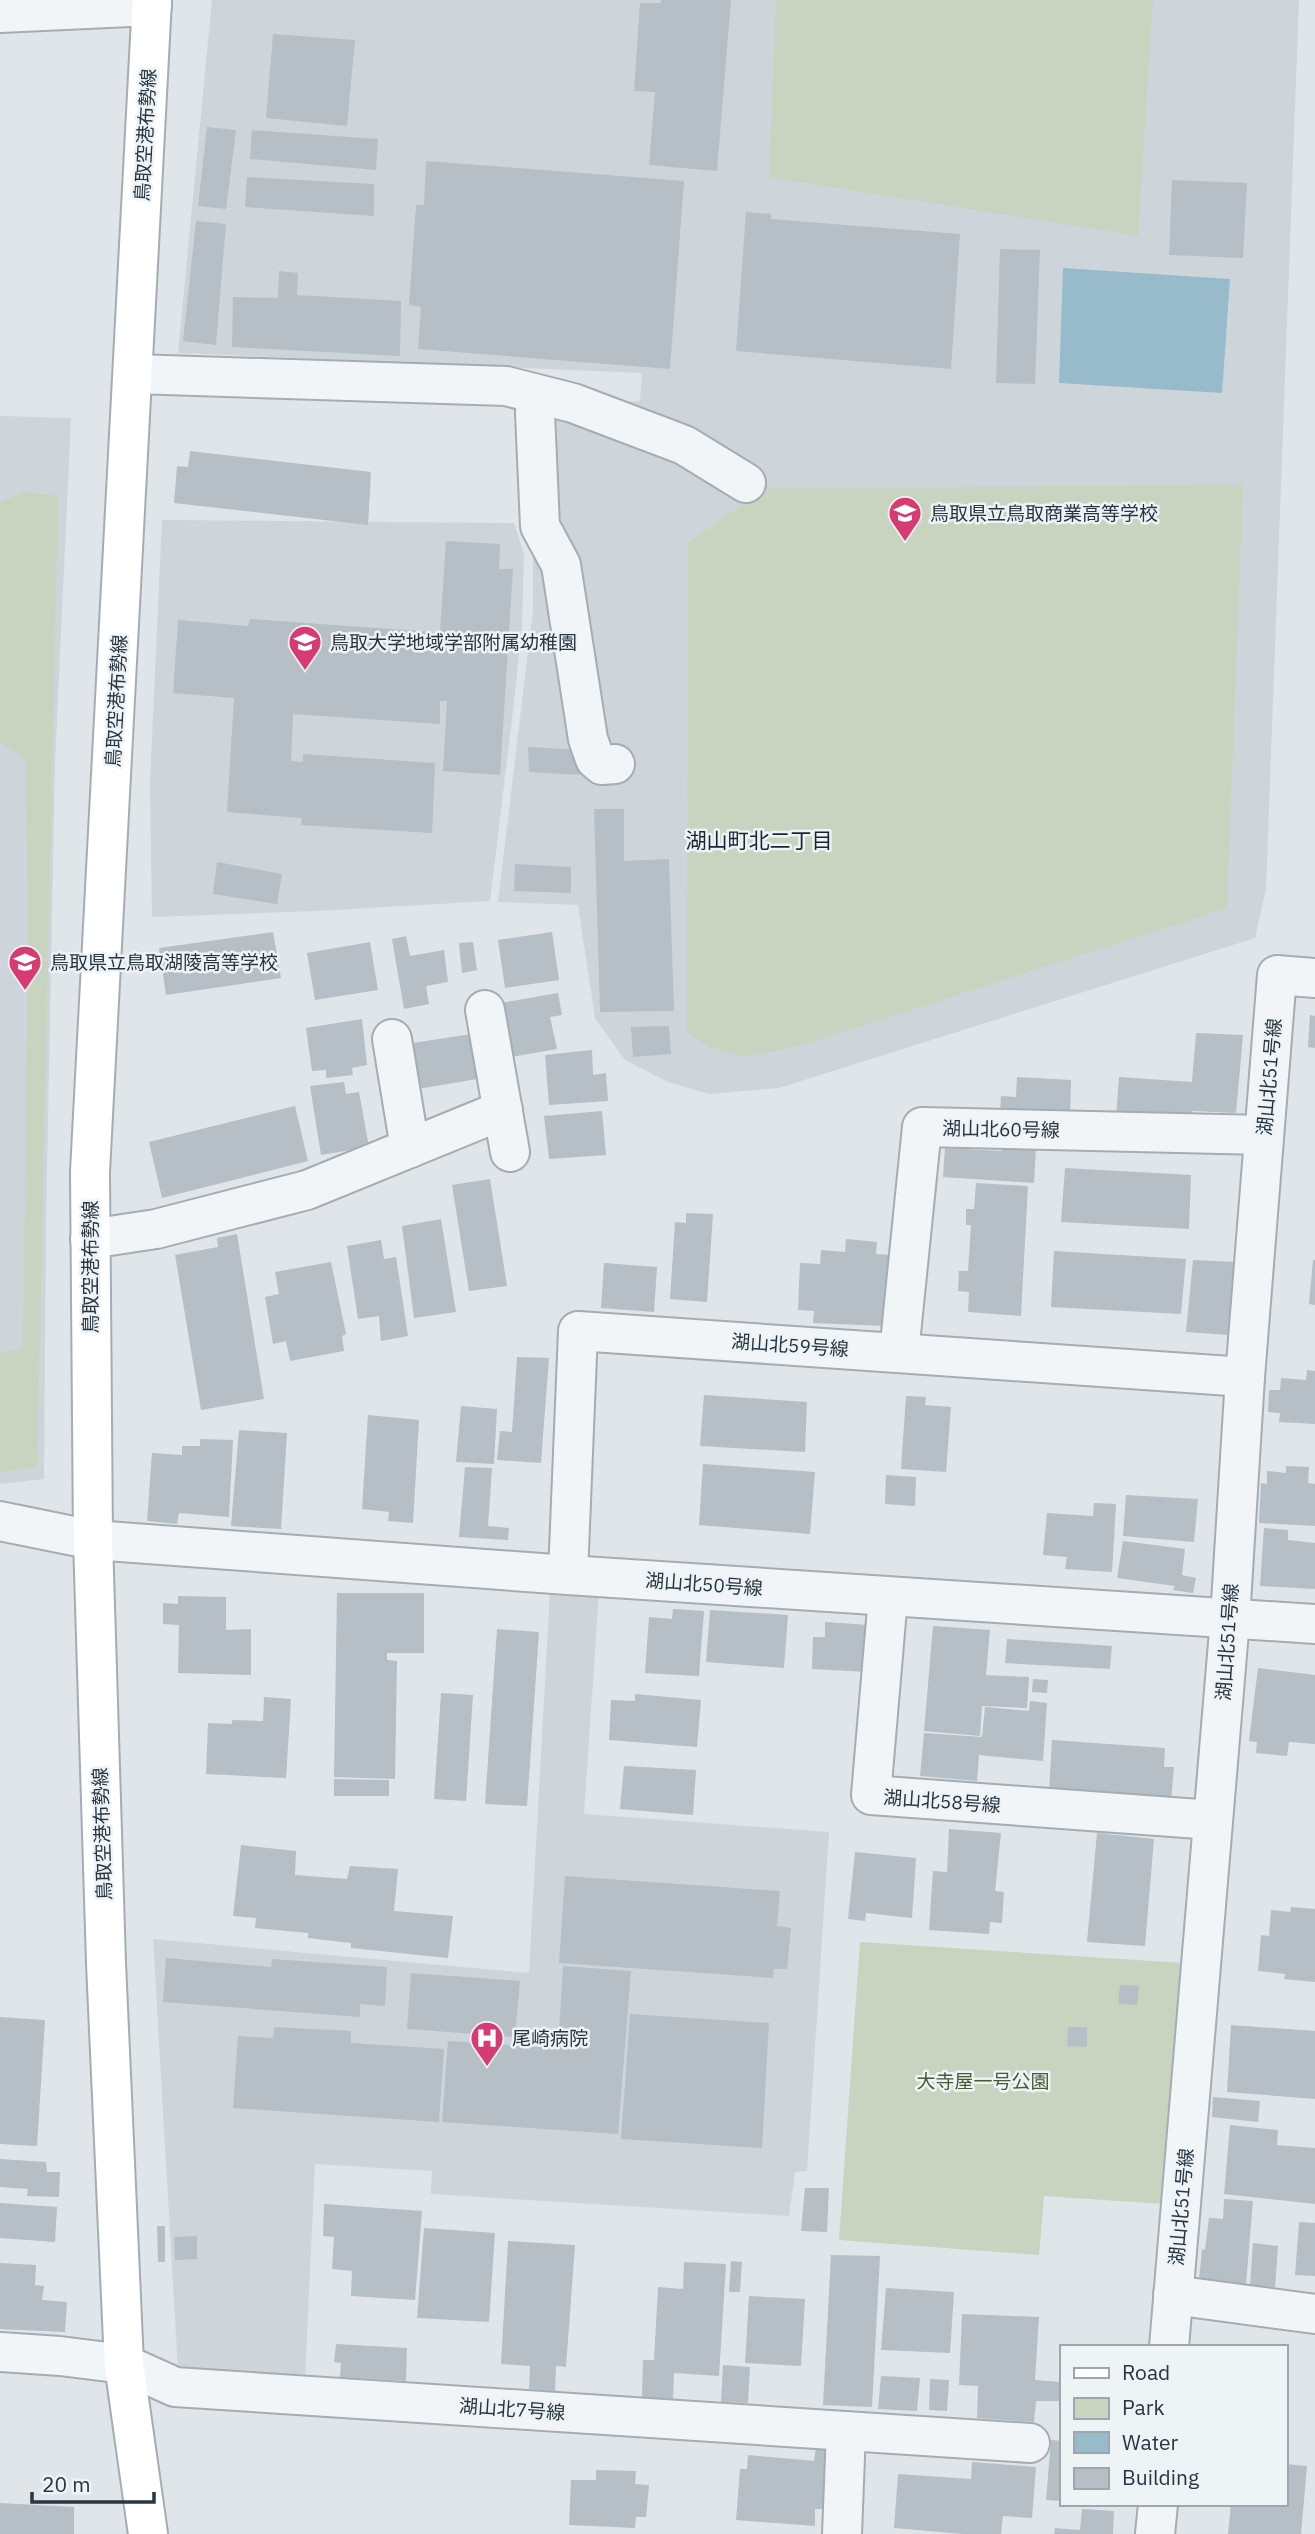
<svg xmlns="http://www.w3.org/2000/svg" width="1315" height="2534" font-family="'IBM Plex Sans','Noto Sans JP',sans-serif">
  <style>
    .built { fill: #cdd5db }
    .green { fill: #c8d4bf }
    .water { fill: #98bbcb }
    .building { fill: #b6bfc6 }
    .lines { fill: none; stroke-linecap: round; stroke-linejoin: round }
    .minor-casing { stroke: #a4adb3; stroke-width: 42 }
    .secondary-casing { stroke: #a4adb3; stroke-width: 42 }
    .minor { stroke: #f2f5f7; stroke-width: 38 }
    .secondary { stroke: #fff; stroke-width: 38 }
    .labels { text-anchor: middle; stroke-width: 5; stroke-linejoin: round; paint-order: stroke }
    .street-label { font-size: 19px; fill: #273641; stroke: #eef3f6 }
    .poi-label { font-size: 19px; fill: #273641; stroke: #eef3f6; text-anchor: start }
    .park-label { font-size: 19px; fill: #445e33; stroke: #eef3f6 }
    .neighbourhood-label { font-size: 21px; fill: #192632; stroke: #eef3f6 }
  </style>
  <rect width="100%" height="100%" fill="#dfe5e9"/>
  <!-- built -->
  <g class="built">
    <polygon points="212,0 1299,0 1266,889 1255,938 779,1088 709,1094 668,1082 625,1060 595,1018 578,905 498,902 533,610 533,554 519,409 640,401 642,373 178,353"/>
    <polygon points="0,416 71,418 55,762 46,1222 44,1479 0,1484"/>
    <polygon points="162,520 514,523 524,554 522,623 515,694 490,901 317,911 152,917 150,782"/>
    <polygon points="550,1590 599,1592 584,1814 829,1832 807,2171 795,2172 789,2216 431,2194 432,2171 315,2164 305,2378 178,2370 153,1939 529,1973"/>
  </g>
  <!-- green -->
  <g class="green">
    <polygon points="776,0 1153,0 1138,236 769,177"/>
    <polygon points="1243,485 1227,908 796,1047 745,1057 709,1047 687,1034 688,542 767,488"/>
    <polygon points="24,492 58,496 37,1467 0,1472 0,1353 23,1348 28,942 26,759 0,742 0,502"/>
    <polygon points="860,1942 1183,1963 1164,2204 1044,2196 1039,2255 839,2240"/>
  </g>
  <!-- water -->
  <polygon class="water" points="1063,268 1230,279 1222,393 1059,383"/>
  <!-- building -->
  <g class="building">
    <polygon points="661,0 731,0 717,171 649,165 655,92 634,91 640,3 660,3"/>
    <polygon points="273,34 355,40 347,126 266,118"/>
    <polygon points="207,127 236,130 226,209 198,206"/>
    <polygon points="252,130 378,139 376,170 250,159"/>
    <polygon points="426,161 684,181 670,369 418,349 421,307 409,305 416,205 424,205"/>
    <polygon points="247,177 374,184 374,216 245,207"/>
    <polygon points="1172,180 1247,183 1243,258 1169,255"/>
    <polygon points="746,212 771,214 771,219 960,234 951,369 736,351"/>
    <polygon points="196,221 226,224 216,345 183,341"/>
    <polygon points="1000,249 1040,250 1035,384 996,383"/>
    <polygon points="279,271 298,273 297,295 401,301 400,356 232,347 233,297 278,298"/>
    <polygon points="190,451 371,472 368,525 174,503 177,466 188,467"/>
    <polygon points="446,541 500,544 499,569 513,569 500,775 443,771 447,701 440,701 440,724 293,714 291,761 303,762 303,754 435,763 432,833 301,825 302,818 227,812 234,698 173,693 178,620 248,626 250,619 433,632 432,649 439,648"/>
    <polygon points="528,747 580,750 580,775 529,772"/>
    <polygon points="594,809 624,809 624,861 669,859 674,1011 600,1012"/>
    <polygon points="217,862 282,874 277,904 213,894"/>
    <polygon points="515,864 571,867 571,893 514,891"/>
    <polygon points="273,932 281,978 166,995 159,948"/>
    <polygon points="552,932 559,980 505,988 498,940"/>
    <polygon points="406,936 410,956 444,950 448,982 426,986 429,1004 404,1009 392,939"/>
    <polygon points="370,942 378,990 315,1000 307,953"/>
    <polygon points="473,942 477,970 462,973 459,943"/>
    <polygon points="558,993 562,1015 550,1017 557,1049 511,1057 501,1003"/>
    <polygon points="1310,1015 1315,1016 1315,1048 1308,1047"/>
    <polygon points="362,1019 367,1065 352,1068 353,1075 326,1078 326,1070 312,1071 306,1028"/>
    <polygon points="669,1026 671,1054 633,1057 631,1027"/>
    <polygon points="1196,1033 1243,1035 1236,1113 1192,1111 1190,1124 1116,1118 1119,1077 1192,1082"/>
    <polygon points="471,1034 477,1079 418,1089 413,1043"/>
    <polygon points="592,1050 593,1075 606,1073 608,1101 549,1105 545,1055"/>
    <polygon points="1017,1077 1071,1080 1070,1118 1000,1114 1001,1096 1016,1097"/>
    <polygon points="344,1082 346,1094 359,1092 369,1147 321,1155 310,1086"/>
    <polygon points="295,1106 308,1161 162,1198 149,1142"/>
    <polygon points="602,1111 606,1155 549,1159 544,1116"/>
    <polygon points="1001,1146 1036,1147 1034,1183 943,1177 945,1148 1002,1151"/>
    <polygon points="1065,1168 1191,1175 1189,1229 1061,1222"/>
    <polygon points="490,1179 507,1286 469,1291 452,1185"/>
    <polygon points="976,1183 1028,1186 1021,1316 968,1312 969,1292 958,1291 959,1271 968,1271 971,1225 966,1225 966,1209 974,1209"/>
    <polygon points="686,1213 713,1214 707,1302 670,1299 675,1222 686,1223"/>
    <polygon points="441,1219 456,1312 414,1318 402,1226"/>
    <polygon points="237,1234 264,1399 201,1410 175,1255 218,1247 217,1238"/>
    <polygon points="846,1239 877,1242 876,1254 890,1255 886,1326 813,1323 814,1311 798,1310 800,1263 820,1264 821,1250 845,1252"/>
    <polygon points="381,1240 384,1259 396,1257 408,1336 381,1341 379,1316 358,1319 347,1246"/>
    <polygon points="1054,1251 1186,1259 1181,1314 1051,1307"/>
    <polygon points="1193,1260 1234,1262 1229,1335 1186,1332"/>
    <polygon points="1313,1260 1315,1260 1315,1305 1309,1304"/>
    <polygon points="331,1262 346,1334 342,1336 344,1351 290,1361 286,1341 273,1344 265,1297 279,1294 275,1272"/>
    <polygon points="604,1263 657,1267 654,1312 601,1308"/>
    <polygon points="517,1357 549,1358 541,1463 497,1460 500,1431 512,1432"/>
    <polygon points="1307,1370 1315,1371 1315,1424 1279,1422 1280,1413 1268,1412 1269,1390 1280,1390 1281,1378 1306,1380"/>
    <polygon points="704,1395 807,1402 805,1452 700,1446"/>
    <polygon points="906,1396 926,1397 925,1405 951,1407 946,1472 901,1469"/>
    <polygon points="461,1406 497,1409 494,1464 456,1462"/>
    <polygon points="368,1415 419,1420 413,1523 388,1521 389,1512 362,1509"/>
    <polygon points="239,1430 287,1433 281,1529 231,1526"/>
    <polygon points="200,1439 233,1440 229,1517 179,1513 177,1524 147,1521 152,1453 182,1455 182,1446 200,1446"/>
    <polygon points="703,1464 815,1472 810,1534 699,1525"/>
    <polygon points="1286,1466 1309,1467 1308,1483 1315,1484 1315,1526 1259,1523 1261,1483 1267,1484 1267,1471 1286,1473"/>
    <polygon points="465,1467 492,1468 488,1526 509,1528 508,1540 459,1537"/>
    <polygon points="886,1475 916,1477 915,1506 885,1504"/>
    <polygon points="1126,1495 1198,1499 1194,1542 1123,1536"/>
    <polygon points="1094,1503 1116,1504 1112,1572 1065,1569 1067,1557 1043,1555 1047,1513 1093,1516"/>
    <polygon points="1264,1528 1288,1530 1288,1540 1315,1543 1315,1589 1260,1586"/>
    <polygon points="1123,1541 1185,1549 1182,1575 1196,1578 1193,1593 1173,1590 1175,1586 1117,1578"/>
    <polygon points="337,1593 424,1593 424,1653 387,1653 387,1660 397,1661 395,1779 334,1777"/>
    <polygon points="178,1596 226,1597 226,1630 251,1629 251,1675 178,1673 179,1625 163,1624 163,1603 178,1604"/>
    <polygon points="673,1609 704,1611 699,1676 645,1673 649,1617 672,1619"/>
    <polygon points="710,1610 788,1615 784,1668 706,1662"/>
    <polygon points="825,1622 869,1625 867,1672 812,1669 813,1637 825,1637"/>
    <polygon points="933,1626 990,1630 986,1675 1029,1677 1027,1708 982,1706 980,1736 924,1731"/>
    <polygon points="497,1629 539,1632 527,1806 485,1804"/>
    <polygon points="1007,1639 1112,1646 1110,1669 1005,1663"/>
    <polygon points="1258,1668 1315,1675 1315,1744 1289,1742 1287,1756 1256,1753 1257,1742 1249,1741"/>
    <polygon points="1033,1679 1048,1680 1047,1693 1032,1692"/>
    <polygon points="441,1693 473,1695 466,1801 434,1799"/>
    <polygon points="635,1694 701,1700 697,1747 609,1740 611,1700 635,1701"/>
    <polygon points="264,1697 291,1699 286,1778 206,1774 208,1723 232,1724 232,1720 263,1721"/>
    <polygon points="1030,1701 1047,1703 1043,1761 979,1755 977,1781 920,1776 924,1733 982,1737 985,1707 1029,1711"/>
    <polygon points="1052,1740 1165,1748 1164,1767 1174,1767 1171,1802 1049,1792"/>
    <polygon points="624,1766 696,1770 693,1815 620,1809"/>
    <polygon points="334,1779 389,1780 389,1796 334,1796"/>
    <polygon points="949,1829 1001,1833 995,1891 1004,1892 1002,1923 990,1922 989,1934 929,1930 933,1871 947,1872"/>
    <polygon points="1097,1833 1154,1839 1145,1946 1087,1942"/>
    <polygon points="241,1845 296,1851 295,1875 347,1879 350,1866 398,1869 394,1911 453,1916 448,1958 351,1948 351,1943 308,1938 308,1933 255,1928 256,1918 233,1916"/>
    <polygon points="855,1852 916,1858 912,1918 866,1913 865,1921 848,1919"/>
    <polygon points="565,1876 780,1891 777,1926 791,1928 787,1969 774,1969 773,1978 559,1963"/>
    <polygon points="1291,1907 1315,1909 1315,1982 1284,1979 1285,1974 1258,1971 1261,1935 1269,1936 1271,1910 1290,1912"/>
    <polygon points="166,1958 271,1967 272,1959 387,1967 385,2006 360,2004 360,2017 163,2002"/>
    <polygon points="563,1966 631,1971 618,2134 442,2122 448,2041 558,2048"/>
    <polygon points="411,1973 520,1981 515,2037 407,2029"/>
    <polygon points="1120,1985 1139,1986 1137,2005 1118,2004"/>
    <polygon points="630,2014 769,2023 762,2148 621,2139"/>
    <polygon points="0,2017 45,2020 37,2146 0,2144"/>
    <polygon points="1231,2025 1315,2031 1315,2099 1227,2092"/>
    <polygon points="274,2027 351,2031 351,2043 444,2049 439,2122 233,2108 238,2036 273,2038"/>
    <polygon points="1068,2027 1087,2027 1087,2047 1067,2046"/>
    <polygon points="1213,2097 1260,2101 1258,2122 1212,2117"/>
    <polygon points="1230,2125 1278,2130 1277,2145 1315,2148 1315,2204 1224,2194"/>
    <polygon points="0,2159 46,2162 47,2172 60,2172 59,2197 27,2196 28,2189 0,2187"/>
    <polygon points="805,2188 829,2188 827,2232 801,2231"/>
    <polygon points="1224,2199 1253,2201 1246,2284 1199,2280 1202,2249 1205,2250 1209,2218 1223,2219"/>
    <polygon points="0,2203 57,2207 55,2242 0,2238"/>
    <polygon points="324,2204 422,2211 415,2300 351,2296 352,2271 332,2269 334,2237 323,2236"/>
    <polygon points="1299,2222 1315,2223 1315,2276 1295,2275"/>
    <polygon points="157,2226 165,2226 165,2262 158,2262"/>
    <polygon points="424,2228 495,2233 489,2322 417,2318"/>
    <polygon points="197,2236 197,2259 175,2260 174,2237"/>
    <polygon points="508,2241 575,2245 566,2367 556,2366 555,2391 529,2389 530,2366 501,2364"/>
    <polygon points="1253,2243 1278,2246 1275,2287 1250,2286"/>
    <polygon points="831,2255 880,2256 872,2407 823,2405"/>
    <polygon points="731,2261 742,2262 740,2292 729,2292"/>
    <polygon points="684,2262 726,2264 719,2376 674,2373 673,2399 642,2397 643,2360 654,2360 658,2287 683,2289"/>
    <polygon points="0,2263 36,2265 35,2285 44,2286 42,2300 67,2302 65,2332 0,2329"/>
    <polygon points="886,2288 954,2292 950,2353 881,2350"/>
    <polygon points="749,2296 805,2299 801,2366 745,2363"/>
    <polygon points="962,2314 1039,2317 1035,2380 1061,2382 1061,2401 1036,2401 1034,2422 977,2418 978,2386 959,2385"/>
    <polygon points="336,2344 407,2348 406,2381 340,2377 341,2363 334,2362"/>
    <polygon points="1285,2351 1289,2352 1287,2377 1285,2377"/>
    <polygon points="723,2365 750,2367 748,2403 721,2402"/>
    <polygon points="881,2376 920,2378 917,2411 878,2409"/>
    <polygon points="930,2379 949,2380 947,2411 929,2410"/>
    <polygon points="1051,2440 1061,2441 1061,2501 1046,2500"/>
    <polygon points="816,2448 828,2450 823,2509 815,2509 815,2526 736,2520 740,2469 747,2469 748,2455 814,2461"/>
    <polygon points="972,2462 1036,2467 1032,2518 1003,2516 1001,2534 963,2534 894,2528 898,2474 971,2479"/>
    <polygon points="1285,2464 1307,2466 1301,2534 1228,2534 1231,2504 1285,2504"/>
    <polygon points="596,2470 636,2471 635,2484 649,2485 646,2517 636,2517 635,2528 569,2525 571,2480 596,2480"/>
    <polygon points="0,2503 74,2507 74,2534 0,2534"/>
    <polygon points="1082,2509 1114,2511 1113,2534 1054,2534 1055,2528 1080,2530"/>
  </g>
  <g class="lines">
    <defs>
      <g id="minor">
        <polyline points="0,13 152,6"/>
        <polyline points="134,374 506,386 573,403 684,445 746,483"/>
        <polyline points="536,395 535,413 540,526 561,565 588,739 595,759 602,765 615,764"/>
        <polyline points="485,1010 510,1152"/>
        <polyline points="392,1039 410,1148"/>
        <polyline points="90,1239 156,1229 307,1190 503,1110"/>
        <polyline points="899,1353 922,1127 1264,1135"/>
        <polyline points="0,1521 93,1540 568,1575 1315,1624"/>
        <polyline points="568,1575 578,1331 1245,1377"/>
        <polyline points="888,1597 871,1795 1213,1820"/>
        <polyline points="1173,2295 1315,2314"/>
        <polyline points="1169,2347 1230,1619 1245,1377 1277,975 1315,978"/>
        <polyline points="0,2352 60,2356 124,2364 175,2387 1030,2443"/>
        <polyline points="842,2534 846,2431"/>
        <polyline points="1155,2534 1158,2504"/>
      </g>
      <polyline id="secondary" points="148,2534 124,2364 106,1963 93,1540 90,1172 152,0"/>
    </defs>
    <!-- minor casing -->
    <use href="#minor" class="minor-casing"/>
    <!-- secondary casing -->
    <use href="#secondary" class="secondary-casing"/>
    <!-- minor -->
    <use href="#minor" class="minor"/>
    <!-- secondary -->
    <use href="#secondary" class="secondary"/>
  </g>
  <!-- icons -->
  <defs>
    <symbol id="school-pin" viewBox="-11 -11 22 30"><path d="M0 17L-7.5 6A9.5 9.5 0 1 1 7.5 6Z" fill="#d63c71" stroke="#eef3f6"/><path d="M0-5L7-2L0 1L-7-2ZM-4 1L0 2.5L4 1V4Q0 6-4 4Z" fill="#fff"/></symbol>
    <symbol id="hospital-pin" viewBox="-11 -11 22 30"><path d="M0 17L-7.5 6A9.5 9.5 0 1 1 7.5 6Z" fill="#d63c71" stroke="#eef3f6"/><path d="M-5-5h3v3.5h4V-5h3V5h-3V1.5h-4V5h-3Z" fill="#fff"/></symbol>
  </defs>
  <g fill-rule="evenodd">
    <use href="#school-pin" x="886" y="494" width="38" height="52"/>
    <use href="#school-pin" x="286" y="623" width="38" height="52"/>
    <use href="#school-pin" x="6" y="943" width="38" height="52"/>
    <use href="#hospital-pin" x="468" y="2019" width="38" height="52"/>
  </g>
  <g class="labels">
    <!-- street labels -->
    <g class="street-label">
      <text transform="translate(145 135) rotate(-87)" y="7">鳥取空港布勢線</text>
      <text transform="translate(116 701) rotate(-87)" y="7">鳥取空港布勢線</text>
      <text transform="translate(1269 1077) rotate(-85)" y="7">湖山北51号線</text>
      <text transform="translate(1001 1129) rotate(1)" y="7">湖山北60号線</text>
      <text transform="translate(90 1267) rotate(-90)" y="7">鳥取空港布勢線</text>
      <text transform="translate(790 1345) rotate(4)" y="7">湖山北59号線</text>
      <text transform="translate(704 1584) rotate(4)" y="7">湖山北50号線</text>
      <text transform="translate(1227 1642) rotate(-86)" y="7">湖山北51号線</text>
      <text transform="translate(942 1801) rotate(4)" y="7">湖山北58号線</text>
      <text transform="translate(102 1834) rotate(-92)" y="7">鳥取空港布勢線</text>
      <text transform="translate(1181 2207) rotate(-85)" y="7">湖山北51号線</text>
      <text transform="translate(512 2409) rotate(4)" y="7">湖山北7号線</text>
    </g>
    <!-- poi labels -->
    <g class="poi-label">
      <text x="930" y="520">鳥取県立鳥取商業高等学校</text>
      <text x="330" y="649">鳥取大学地域学部附属幼稚園</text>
      <text x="50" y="969">鳥取県立鳥取湖陵高等学校</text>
      <text x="512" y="2045">尾崎病院</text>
    </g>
    <!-- park labels -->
    <g class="park-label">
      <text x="983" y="2088">大寺屋一号公園</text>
    </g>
    <!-- neighbourhood labels -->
    <g class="neighbourhood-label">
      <text x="759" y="848">湖山町北二丁目</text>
    </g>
  </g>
  <!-- legend -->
  <rect x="1060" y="2345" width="228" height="161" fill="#eef3f6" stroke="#9ea7ae" stroke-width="2"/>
  <rect x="1074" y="2368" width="35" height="10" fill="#ffffff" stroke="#9ea7ae" stroke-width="2"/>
  <text x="1122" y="2380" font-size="21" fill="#273641">Road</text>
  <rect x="1074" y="2398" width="35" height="21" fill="#c8d4bf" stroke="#9ea7ae" stroke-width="2"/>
  <text x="1122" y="2415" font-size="21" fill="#273641">Park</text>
  <rect x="1074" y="2432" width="35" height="21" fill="#98bbcb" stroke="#9ea7ae" stroke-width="2"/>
  <text x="1122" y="2450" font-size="21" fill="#273641">Water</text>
  <rect x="1074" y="2468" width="35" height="21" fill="#b6bfc6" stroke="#9ea7ae" stroke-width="2"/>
  <text x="1122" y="2485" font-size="21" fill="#273641">Building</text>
  <!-- scale -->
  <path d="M32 2492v10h122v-10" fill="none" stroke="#273641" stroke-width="3.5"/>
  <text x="42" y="2492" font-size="21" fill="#273641" stroke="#eef3f6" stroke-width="5" paint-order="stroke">20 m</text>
</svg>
